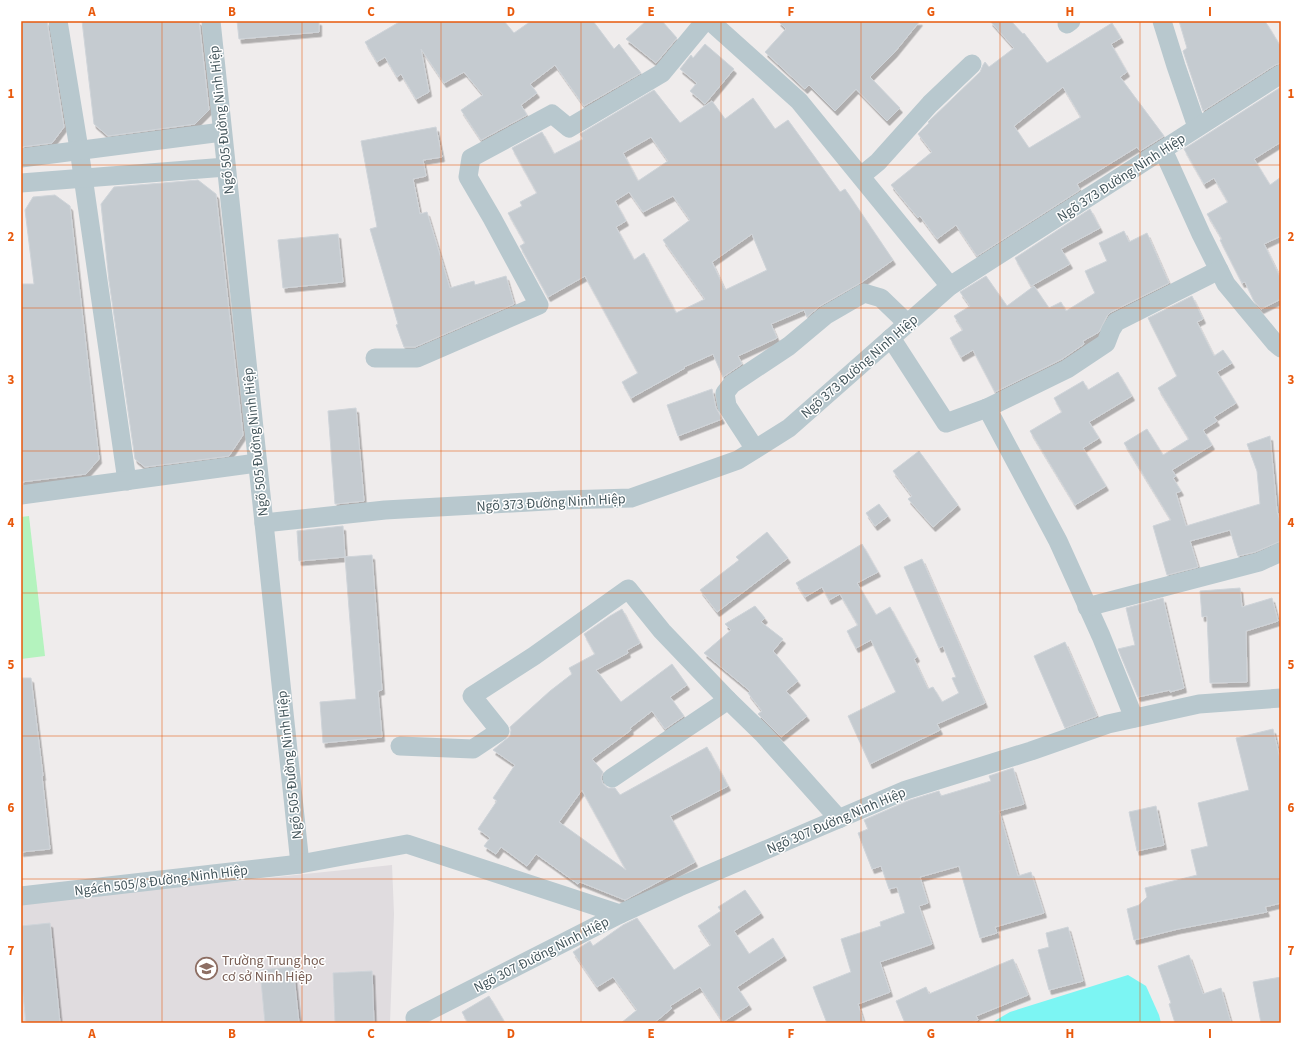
<svg xmlns="http://www.w3.org/2000/svg" width="1302" height="1044" font-family="'Source Sans 3',sans-serif">
  <style>
    .education { fill: #e0dcdf }
    .green { fill: #b4f3be }
    .water { fill: #7cf5f3 }
    .building { fill: #c5cbd0; stroke: #cfd4d9; fill-rule: evenodd; filter: url(#shadow) }
    .lines { fill: none; stroke-linecap: round; stroke-linejoin: round }
    .minor { stroke: #b8c8ce; stroke-width: 19 }
    .grid { fill: none; stroke: #e8590c; stroke-width: 1; stroke-opacity: 0.55 }
    .labels { text-anchor: middle; stroke-width: 3; stroke-linejoin: round; paint-order: stroke }
    .street-label { font-size: 14px; fill: #43555b; stroke: #fff }
    .education-label { font-size: 14px; fill: #785e54; stroke: #fff; text-anchor: start }
    .neatline { fill: none; stroke: #e8590c; stroke-width: 1.5 }
    .grid-label { font-size: 13px; text-anchor: middle; font-weight: bold; fill: #e8590c }
  </style>
  <defs>
    <filter id="shadow"><feDropShadow dx="2.5" dy="4.5" stdDeviation="0" flood-color="#0004"/></filter>
  </defs>
  <rect width="100%" height="100%" fill="#efecec"/>
  <!-- education -->
  <polygon class="education" points="392,865 394,914 390,1023 21,1023 21,903"/>
  <!-- green -->
  <polygon class="green" points="29,516 45,656 21,659 21,517"/>
  <!-- water -->
  <polygon class="water" points="1128,975 1146,986 1159,1015 1161,1023 991,1023 1010,1012"/>
  <!-- building -->
  <g class="building">
    <polygon points="21,21 47,21 64,127 52,143 21,147"/>
    <polygon points="82,21 199,21 209,110 195,124 108,136 94,124"/>
    <polygon points="237,21 319,21 319,32 239,39"/>
    <polygon points="401,21 504,21 514,33 531,21 593,21 614,49 619,44 641,73 584,106 555,65 530,84 537,93 521,105 527,115 481,140 461,110 483,95 464,72 444,83 421,49 429,92 416,99 401,74 397,77 385,57 377,62 365,42"/>
    <polygon points="646,21 662,21 677,38 656,63 626,39"/>
    <polygon points="778,21 920,21 894,53 870,77 900,108 887,121 856,89 835,111 809,85 805,89 765,52 786,29"/>
    <path d="M990,21H1011L1023,34L1024,33L1047,63L1112,23L1121,38L1111,44L1127,72L1120,77L1164,136L1140,151L1137,147L1077,184L1080,190L977,256L956,225L937,239L920,216L918,218L891,185L932,152L918,134L929,123L928,122L980,72L983,65L985,62L989,67L1014,48ZM1063,87L1081,117L1029,148L1014,126Z"/>
    <polygon points="1179,21 1265,21 1281,47 1281,63 1275,65 1203,111 1183,51 1187,48"/>
    <polygon points="705,44 734,69 705,104 690,91 697,83 680,69 691,55 693,58"/>
    <polygon points="1281,87 1281,142 1254,159 1270,185 1281,177 1281,236 1264,244 1281,279 1281,299 1261,309 1254,301 1245,282 1242,283 1220,240 1222,239 1207,214 1228,202 1214,178 1204,184 1184,149"/>
    <path d="M654,90L680,123L712,101L725,119L753,98L775,129L788,120L840,192L845,189L893,260L862,282L820,306L807,317L804,310L771,324L777,338L738,356L742,364L723,377L713,354L684,367L685,368L631,398L622,382L638,373L585,276L548,297L520,246L525,243L508,213L522,206L520,202L537,193L512,148L542,132L554,154L583,139L580,134ZM651,137L668,161L638,181L623,153ZM629,192L643,212L673,196L690,220L663,240L705,299L676,313L644,253L634,260L616,227L626,221L615,201ZM752,234L767,270L725,290L712,262Z"/>
    <polygon points="436,127 442,157 423,160 426,176 413,179 420,214 427,212 450,288 474,281 475,285 506,276 514,304 415,347 404,347 396,325 398,324 370,229 377,227 361,141"/>
    <polygon points="198,180 216,194 243,435 229,456 145,467 135,459 109,281 101,204 114,187"/>
    <polygon points="55,195 70,206 99,459 86,474 21,482 21,284 34,284 25,210 33,197"/>
    <polygon points="1090,209 1100,228 1061,249 1070,264 1031,286 1015,258"/>
    <polygon points="1124,231 1129,242 1147,233 1169,283 1111,312 1107,316 1099,332 1083,341 1084,344 1062,359 995,392 973,350 961,357 950,338 963,330 954,316 970,306 960,292 986,276 1007,306 1034,286 1049,308 1061,302 1066,311 1095,293 1085,271 1107,261 1099,243"/>
    <polygon points="338,234 343,282 283,288 278,240"/>
    <polygon points="1192,296 1203,319 1197,322 1214,356 1223,350 1232,363 1217,372 1236,403 1214,417 1217,421 1203,430 1212,445 1172,470 1176,476 1173,478 1181,491 1176,493 1186,526 1260,504 1257,471 1247,444 1270,436 1277,511 1281,524 1281,541 1255,552 1238,556 1230,530 1190,541 1198,567 1167,575 1153,526 1171,520 1124,443 1147,429 1163,455 1189,439 1158,388 1177,376 1148,318"/>
    <polygon points="1118,372 1132,396 1089,422 1099,438 1083,448 1106,486 1075,505 1030,431 1062,412 1054,398 1083,381 1088,390"/>
    <polygon points="712,389 716,408 722,419 678,436 667,405"/>
    <polygon points="356,408 364,501 335,504 328,411"/>
    <polygon points="919,451 958,505 933,527 908,499 912,496 893,471"/>
    <polygon points="879,504 888,516 875,526 866,513"/>
    <polygon points="343,526 345,557 299,561 297,531"/>
    <polygon points="767,532 788,558 717,612 700,590 739,560 736,557"/>
    <polygon points="862,544 878,572 857,583 876,615 890,607 917,657 914,659 928,689 933,687 942,702 959,693 952,678 956,677 943,646 939,648 904,567 922,559 985,703 937,724 940,730 870,764 848,716 896,692 871,640 856,648 847,631 858,625 840,594 829,600 822,587 805,597 796,583"/>
    <polygon points="372,555 382,690 378,691 382,737 323,743 320,702 356,699 345,557"/>
    <polygon points="1240,588 1242,607 1272,598 1278,621 1246,631 1247,682 1210,683 1207,616 1202,617 1200,591"/>
    <polygon points="1163,598 1184,688 1170,692 1170,690 1138,697 1118,649 1135,645 1126,608"/>
    <polygon points="755,606 765,618 761,622 783,639 773,651 798,681 786,691 807,716 781,737 758,714 762,711 748,693 750,691 704,653 731,630 725,624"/>
    <path d="M622,609L640,643L627,650L628,653L596,670L621,702L672,664L687,685L670,697L684,716L665,729L652,711L630,728L631,730L592,759L603,772L601,778L603,784L608,788H615L620,795L707,747L728,786L670,816L695,862L625,900L580,882L578,884L536,854L527,866L501,847L496,854L484,846L490,838L478,829L497,801L493,798L515,765L493,750L510,736L511,730L510,727L550,691L572,674L569,668L595,654L584,634L610,616ZM582,790L626,870L559,822Z"/>
    <polygon points="1065,642 1097,716 1065,728 1034,656"/>
    <polygon points="21,678 31,678 43,776 42,776 50,849 21,852"/>
    <polygon points="1273,729 1281,763 1281,903 1265,907 1267,912 1178,929 1134,940 1127,909 1139,905 1147,897 1145,888 1197,875 1191,850 1208,846 1198,803 1249,790 1236,738"/>
    <polygon points="1013,768 1024,804 999,811 1018,876 1031,872 1044,913 995,927 997,933 980,938 959,866 920,877 928,903 919,906 932,944 880,962 890,992 858,1004 864,1023 827,1023 813,987 851,972 841,939 881,926 880,922 905,913 897,887 889,889 881,866 872,869 858,833 868,829 864,820 910,800 939,791 941,796 991,781 989,776"/>
    <polygon points="1156,806 1164,845 1137,851 1129,812"/>
    <polygon points="745,890 761,913 734,931 749,954 773,938 784,956 737,987 749,1005 723,1022 700,987 670,1006 672,1008 654,1023 621,1023 637,1010 613,977 597,987 573,952 590,941 593,946 623,925 637,918 674,970 711,945 698,926 721,911 718,907"/>
    <polygon points="50,923 60,1023 26,1023 21,976 21,926"/>
    <polygon points="1068,927 1083,981 1049,990 1038,950 1049,947 1046,933"/>
    <polygon points="1189,955 1203,994 1221,988 1231,1023 1175,1023 1169,1004 1171,1003 1158,966"/>
    <polygon points="1013,959 1028,995 976,1016 978,1020 970,1023 905,1023 896,1001 926,987 929,994"/>
    <polygon points="293,967 299,1023 265,1023 260,970"/>
    <polygon points="372,971 374,1023 335,1023 333,973"/>
    <polygon points="1281,977 1281,1021 1261,1023 1253,982"/>
    <polygon points="489,996 505,1023 468,1023 462,1012"/>
  </g>
  <g class="lines">
    <!-- minor -->
    <g class="minor">
      <polyline points="58,21 79,149 127,481"/>
      <polyline points="211,21 300,864"/>
      <polyline points="710,21 799,101 950,286"/>
      <polyline points="1162,21 1176,66 1197,127"/>
      <polyline points="1067,24 1071,21"/>
      <polyline points="1163,150 1201,234 1226,284 1275,343 1281,348"/>
      <polyline points="21,158 222,132"/>
      <polyline points="861,176 878,162 930,104 972,64"/>
      <polyline points="21,183 226,167"/>
      <polyline points="891,338 946,423 987,408 1067,369 1106,343 1111,330 1116,322 1219,270"/>
      <polyline points="375,358 417,358 539,305 492,218 468,177 471,158 552,114 569,128 662,73 705,21"/>
      <polyline points="987,408 1058,541 1101,636 1134,718"/>
      <polyline points="755,449 727,406 725,393 732,384 789,346 826,315 864,293 881,298 907,323"/>
      <polyline points="21,495 257,463"/>
      <polyline points="264,523 385,510 564,500 631,498 738,460 789,428 950,286 1281,74"/>
      <polyline points="1087,607 1259,562 1281,552"/>
      <polyline points="400,746 473,749 500,731 472,696 534,656 628,589 662,631 728,700"/>
      <polyline points="612,778 728,700 763,734 839,819"/>
      <polyline points="21,896 300,864 407,844 620,914"/>
      <polyline points="415,1018 620,914 679,887 906,790 1031,751 1108,724 1199,704 1281,698"/>
    </g>
  </g>
  <!-- grid -->
  <path class="grid" d="M162,21V1023M302,21V1023M441,21V1023M581,21V1023M721,21V1023M861,21V1023M1000,21V1023M1140,21V1023M21,165H1281M21,308H1281M21,451H1281M21,593H1281M21,736H1281M21,879H1281"/>
  <!-- icons -->
  <defs>
    <symbol id="school-ring" viewBox="-11 -11 22 22"><circle r="9.5" fill="#fff" stroke="#8d6e63" stroke-width="1.5"/><path d="M0-5L7-2L0 1L-7-2ZM-4 1L0 2.5L4 1V4Q0 6-4 4Z" fill="#8d6e63"/></symbol>
  </defs>
  <g fill-rule="evenodd">
    <use href="#school-ring" x="194" y="956" width="25" height="25"/>
  </g>
  <g class="labels">
    <!-- street labels -->
    <g class="street-label">
      <text transform="translate(221 120) rotate(-96)" y="5">Ngõ 505 Đường Ninh Hiệp</text>
      <text transform="translate(1121 177) rotate(-33)" y="5">Ngõ 373 Đường Ninh Hiệp</text>
      <text transform="translate(859 366) rotate(-41)" y="5">Ngõ 373 Đường Ninh Hiệp</text>
      <text transform="translate(255 442) rotate(-96)" y="5">Ngõ 505 Đường Ninh Hiệp</text>
      <text transform="translate(551 502) rotate(-3)" y="5">Ngõ 373 Đường Ninh Hiệp</text>
      <text transform="translate(289 765) rotate(-96)" y="5">Ngõ 505 Đường Ninh Hiệp</text>
      <text transform="translate(836 820) rotate(-23)" y="5">Ngõ 307 Đường Ninh Hiệp</text>
      <text transform="translate(161 880) rotate(-7)" y="5">Ngách 505/8 Đường Ninh Hiệp</text>
      <text transform="translate(541 954) rotate(-27)" y="5">Ngõ 307 Đường Ninh Hiệp</text>
    </g>
    <!-- education labels -->
    <g class="education-label">
      <text x="222" y="965">Trường Trung học<tspan x="222" dy="16">cơ sở Ninh Hiệp</tspan></text>
    </g>
  </g>
  <!-- border -->
  <rect width="1302" height="1044" fill="none" stroke="#ffffff" stroke-width="44"/>
  <rect x="22" y="22" width="1258" height="1000" class="neatline"/>
  <g class="grid-label">
    <text x="92" y="16">A</text>
    <text x="232" y="16">B</text>
    <text x="371" y="16">C</text>
    <text x="511" y="16">D</text>
    <text x="651" y="16">E</text>
    <text x="791" y="16">F</text>
    <text x="931" y="16">G</text>
    <text x="1070" y="16">H</text>
    <text x="1210" y="16">I</text>
    <text x="11" y="98">1</text>
    <text x="1291" y="98">1</text>
    <text x="11" y="241">2</text>
    <text x="1291" y="241">2</text>
    <text x="11" y="384">3</text>
    <text x="1291" y="384">3</text>
    <text x="11" y="527">4</text>
    <text x="1291" y="527">4</text>
    <text x="11" y="669">5</text>
    <text x="1291" y="669">5</text>
    <text x="11" y="812">6</text>
    <text x="1291" y="812">6</text>
    <text x="11" y="955">7</text>
    <text x="1291" y="955">7</text>
    <text x="92" y="1038">A</text>
    <text x="232" y="1038">B</text>
    <text x="371" y="1038">C</text>
    <text x="511" y="1038">D</text>
    <text x="651" y="1038">E</text>
    <text x="791" y="1038">F</text>
    <text x="931" y="1038">G</text>
    <text x="1070" y="1038">H</text>
    <text x="1210" y="1038">I</text>
  </g>
</svg>
